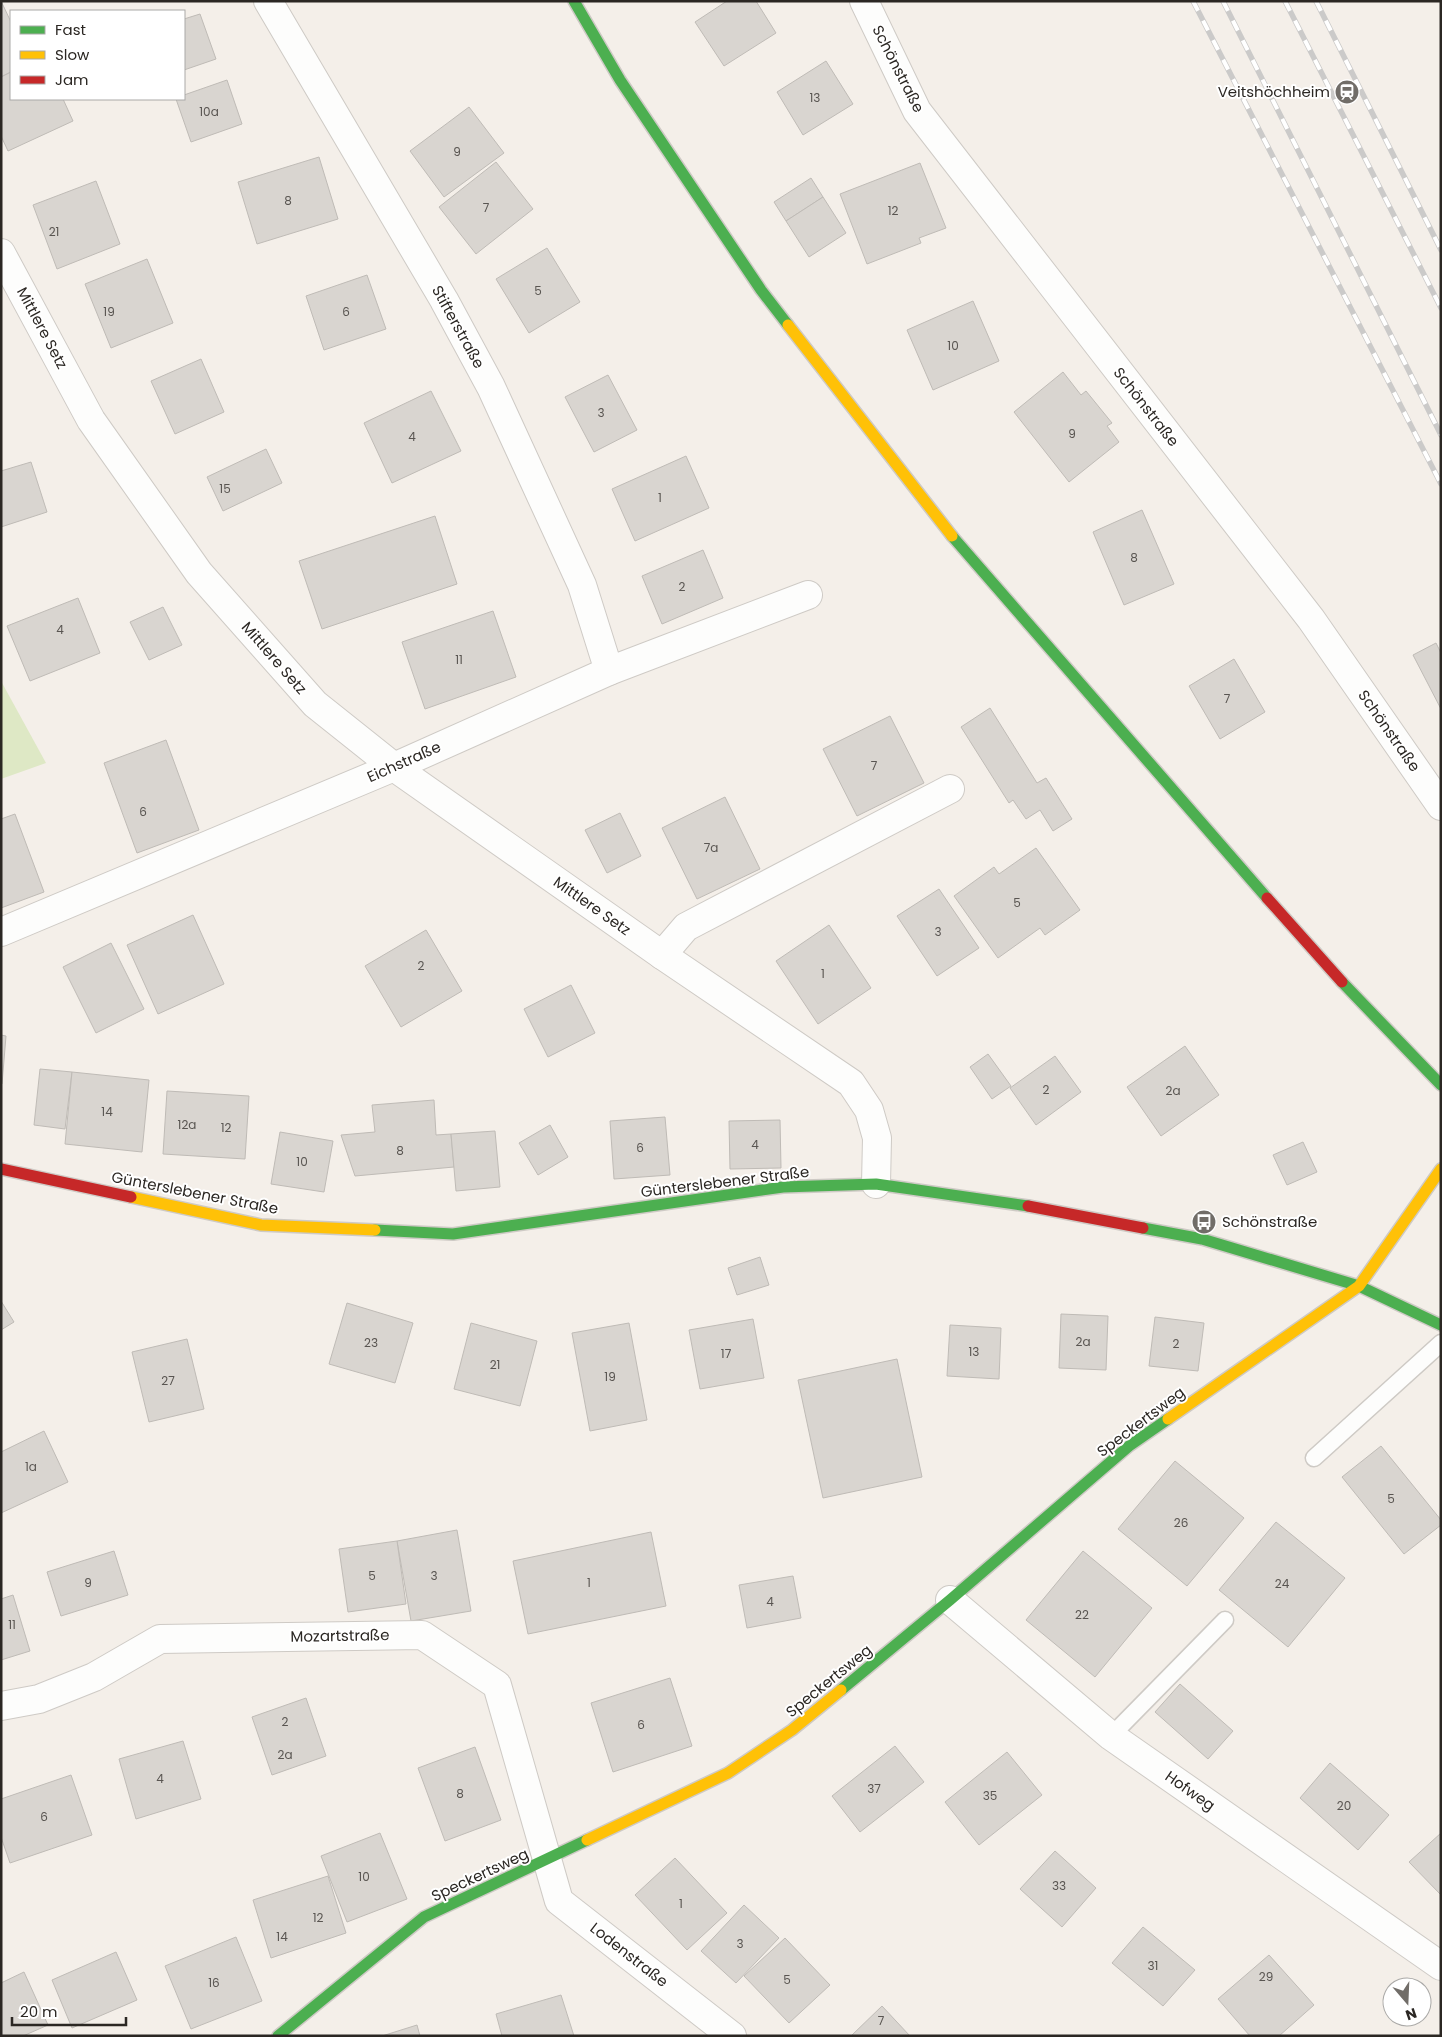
<svg xmlns="http://www.w3.org/2000/svg" width="1442" height="2037" font-family="Poppins,sans-serif">
  <style>
    .green { fill: #dee8c5 }
    .building { fill: #d9d5d0; stroke: #bfbbb6 }
    .lines { fill: none; stroke-linecap: round; stroke-linejoin: round }
    .lane-casing { stroke: #cecac5; stroke-width: 19 }
    .street-casing { stroke: #cecac5; stroke-width: 30 }
    .fast-casing { stroke: #cecac5; stroke-width: 14 }
    .slow-casing { stroke: #cecac5; stroke-width: 14 }
    .jam-casing { stroke: #cecac5; stroke-width: 14 }
    .lane { stroke: #fdfdfc; stroke-width: 16 }
    .street { stroke: #fdfdfc; stroke-width: 28 }
    .fast { stroke: #4caf50; stroke-width: 11 }
    .slow { stroke: #ffc107; stroke-width: 11 }
    .jam { stroke: #c62828; stroke-width: 11 }
    .rail-casing { stroke: #cbcac9; stroke-width: 5.5 }
    .rail { stroke: #fff; stroke-width: 4; stroke-dasharray: 11; stroke-linecap: butt }
    .labels { text-anchor: middle; stroke-width: 4; stroke-linejoin: round; paint-order: stroke }
    .number-label { font-size: 12px; fill: #595551 }
    .street-label { font-size: 15px; fill: #2b2723; stroke: #fff }
    .poi-label { font-size: 15px; fill: #2b2723; stroke: #fff; text-anchor: end }
  </style>
  <rect width="100%" height="100%" fill="#f4efe9"/>
  <!-- green -->
  <polygon class="green" points="1,681 46,763 1,779"/>
  <!-- building -->
  <g class="building">
    <polygon points="1,1 11,22 11,72 1,77"/>
    <polygon points="727,1 756,1 776,33 724,66 695,22"/>
    <polygon points="200,14 216,59 184,70 184,19"/>
    <polygon points="826,61 853,104 803,135 777,92"/>
    <polygon points="11,72 11,99 63,99 73,121 8,151 1,136 1,77"/>
    <polygon points="227,80 242,124 191,142 176,99 184,99 184,95"/>
    <polygon points="469,107 504,153 444,197 410,151"/>
    <polygon points="319,157 338,219 257,244 238,182"/>
    <polygon points="496,162 533,209 476,254 439,207"/>
    <polygon points="920,163 946,228 919,238 921,243 867,264 840,194"/>
    <polygon points="811,178 823,197 786,221 774,202"/>
    <polygon points="96,181 120,244 57,269 33,205"/>
    <polygon points="823,197 846,233 809,257 786,221"/>
    <polygon points="547,248 580,302 529,333 496,279"/>
    <polygon points="147,259 173,323 111,348 85,284"/>
    <polygon points="367,275 386,329 324,350 306,296"/>
    <polygon points="973,301 999,361 933,390 907,330"/>
    <polygon points="201,359 224,412 175,434 151,381"/>
    <polygon points="1063,372 1081,395 1086,391 1112,423 1107,426 1119,442 1069,482 1014,412"/>
    <polygon points="608,375 637,430 594,452 565,397"/>
    <polygon points="431,391 461,451 392,483 364,423"/>
    <polygon points="266,449 282,483 223,511 207,477"/>
    <polygon points="686,456 709,508 635,541 612,489"/>
    <polygon points="31,462 47,512 1,527 1,471"/>
    <polygon points="1142,510 1174,584 1124,605 1093,532"/>
    <polygon points="435,516 457,584 322,629 299,561"/>
    <polygon points="703,550 723,598 662,624 642,576"/>
    <polygon points="78,598 100,653 30,681 7,626"/>
    <polygon points="163,607 182,645 149,660 130,622"/>
    <polygon points="493,611 516,677 425,709 402,642"/>
    <polygon points="1436,643 1441,653 1441,709 1413,655"/>
    <polygon points="1234,659 1265,712 1220,739 1189,686"/>
    <polygon points="990,708 1037,783 1046,778 1072,819 1053,831 1040,810 1026,819 1013,800 1009,803 961,727"/>
    <polygon points="890,716 924,783 857,816 823,749"/>
    <polygon points="166,740 199,830 137,853 104,763"/>
    <polygon points="725,797 760,869 697,899 662,828"/>
    <polygon points="620,813 641,856 607,873 585,830"/>
    <polygon points="15,814 44,892 1,908 1,819"/>
    <polygon points="1036,848 1080,910 1045,935 1040,928 998,958 954,896 994,867 999,874"/>
    <polygon points="939,889 979,948 937,976 897,916"/>
    <polygon points="193,915 224,984 158,1014 127,945"/>
    <polygon points="829,925 871,988 818,1024 776,961"/>
    <polygon points="426,930 462,991 401,1027 365,966"/>
    <polygon points="111,943 144,1009 96,1033 63,967"/>
    <polygon points="571,985 595,1033 548,1057 524,1009"/>
    <polygon points="1,1035 6,1036 2,1084 1,1084"/>
    <polygon points="1185,1046 1219,1095 1161,1136 1127,1087"/>
    <polygon points="988,1054 1011,1086 992,1099 970,1067"/>
    <polygon points="1055,1056 1081,1092 1036,1125 1010,1088"/>
    <polygon points="40,1069 72,1072 65,1129 34,1125"/>
    <polygon points="72,1072 149,1080 142,1152 65,1144"/>
    <polygon points="167,1091 249,1096 245,1159 163,1154"/>
    <polygon points="434,1100 436,1135 451,1134 454,1167 355,1176 341,1135 375,1132 372,1105"/>
    <polygon points="665,1117 670,1175 614,1179 610,1121"/>
    <polygon points="780,1120 781,1168 730,1169 729,1121"/>
    <polygon points="550,1125 568,1157 538,1175 519,1143"/>
    <polygon points="495,1131 500,1187 456,1191 451,1134"/>
    <polygon points="280,1132 333,1141 324,1192 271,1184"/>
    <polygon points="1303,1142 1317,1172 1287,1185 1273,1155"/>
    <polygon points="760,1257 769,1285 737,1295 728,1268"/>
    <polygon points="1,1301 14,1322 1,1330"/>
    <polygon points="347,1303 413,1323 395,1383 329,1364"/>
    <polygon points="1061,1314 1108,1316 1106,1370 1059,1368"/>
    <polygon points="1155,1317 1204,1323 1198,1371 1149,1366"/>
    <polygon points="753,1319 764,1378 700,1389 689,1330"/>
    <polygon points="471,1323 537,1341 520,1406 454,1389"/>
    <polygon points="629,1323 647,1420 590,1431 572,1333"/>
    <polygon points="950,1325 1001,1328 999,1379 947,1376"/>
    <polygon points="187,1339 204,1409 149,1422 132,1352"/>
    <polygon points="897,1359 922,1477 823,1498 798,1380"/>
    <polygon points="44,1431 68,1482 1,1513 1,1452"/>
    <polygon points="1381,1446 1441,1520 1441,1525 1404,1554 1342,1477"/>
    <polygon points="1175,1461 1244,1518 1187,1586 1118,1529"/>
    <polygon points="1276,1522 1345,1578 1288,1647 1219,1590"/>
    <polygon points="457,1530 471,1611 411,1621 397,1541"/>
    <polygon points="651,1532 666,1606 528,1634 513,1561"/>
    <polygon points="397,1541 406,1604 348,1612 339,1549"/>
    <polygon points="114,1551 128,1595 61,1616 47,1572"/>
    <polygon points="1083,1551 1152,1608 1095,1677 1026,1620"/>
    <polygon points="793,1576 801,1618 747,1628 739,1585"/>
    <polygon points="13,1595 30,1651 1,1660 1,1599"/>
    <polygon points="670,1678 692,1746 613,1772 591,1703"/>
    <polygon points="1180,1684 1233,1731 1208,1759 1155,1712"/>
    <polygon points="306,1698 326,1756 272,1775 252,1717"/>
    <polygon points="183,1741 201,1799 136,1819 119,1759"/>
    <polygon points="895,1746 924,1782 860,1832 832,1796"/>
    <polygon points="475,1747 501,1820 445,1841 418,1768"/>
    <polygon points="1007,1752 1042,1795 979,1845 945,1802"/>
    <polygon points="1330,1763 1389,1815 1358,1850 1300,1798"/>
    <polygon points="71,1775 92,1835 10,1863 1,1837 1,1799"/>
    <polygon points="380,1833 407,1899 347,1922 321,1856"/>
    <polygon points="1441,1833 1441,1895 1409,1862"/>
    <polygon points="1055,1851 1096,1888 1062,1927 1020,1889"/>
    <polygon points="675,1858 727,1913 687,1950 635,1895"/>
    <polygon points="328,1876 346,1933 271,1958 253,1900"/>
    <polygon points="744,1905 779,1938 736,1983 701,1951"/>
    <polygon points="1143,1927 1195,1970 1163,2006 1112,1963"/>
    <polygon points="236,1937 262,2001 191,2029 165,1966"/>
    <polygon points="785,1938 830,1985 789,2023 744,1976"/>
    <polygon points="116,1952 137,2000 72,2028 52,1980"/>
    <polygon points="1269,1955 1314,2005 1279,2036 1250,2036 1218,1999"/>
    <polygon points="24,1972 48,2025 23,2036 1,2036 1,1983"/>
    <polygon points="561,1995 574,2036 502,2036 496,2014"/>
    <polygon points="882,2006 910,2036 851,2036"/>
    <polygon points="417,2025 420,2036 382,2036"/>
  </g>
  <g class="lines">
    <defs>
      <g id="lane">
        <polyline points="1314,1458 1441,1343"/>
        <polyline points="1111,1736 1225,1620"/>
      </g>
      <g id="street">
        <polyline points="268,1 444,300 491,387 582,585 609,671"/>
        <polyline points="864,1 917,111 1311,619 1441,806"/>
        <polyline points="1,253 91,420 199,573 315,704 394,767 662,955 851,1083 869,1110 877,1138 876,1184"/>
        <polyline points="1,932 394,767 609,671 808,595"/>
        <polyline points="662,955 686,927 950,789"/>
        <polyline points="950,1600 1111,1736 1441,1966"/>
        <polyline points="1,1706 39,1699 94,1677 160,1639 422,1635 497,1685 559,1901 732,2036"/>
      </g>
      <g id="fast">
        <polyline points="574,1 620,80 761,290 788,325"/>
        <polyline points="952,536 1267,898"/>
        <polyline points="1342,982 1441,1085"/>
        <polyline points="1143,1228 1202,1239 1359,1286 1441,1325"/>
        <polyline points="375,1230 453,1234 783,1187 876,1184 1028,1206"/>
        <polyline points="841,1690 950,1600 1129,1446 1168,1419"/>
        <polyline points="278,2036 424,1917 587,1840"/>
      </g>
      <g id="slow">
        <polyline points="788,325 952,536"/>
        <polyline points="131,1197 261,1225 375,1230"/>
        <polyline points="1168,1419 1359,1286 1441,1169"/>
        <polyline points="587,1840 728,1773 792,1730 841,1690"/>
      </g>
      <g id="jam">
        <polyline points="1267,898 1342,982"/>
        <polyline points="1,1169 131,1197"/>
        <polyline points="1028,1206 1143,1228"/>
      </g>
    </defs>
    <!-- lane casing -->
    <use href="#lane" class="lane-casing"/>
    <!-- street casing -->
    <use href="#street" class="street-casing"/>
    <!-- fast casing -->
    <use href="#fast" class="fast-casing"/>
    <!-- slow casing -->
    <use href="#slow" class="slow-casing"/>
    <!-- jam casing -->
    <use href="#jam" class="jam-casing"/>
    <!-- lane -->
    <use href="#lane" class="lane"/>
    <!-- street -->
    <use href="#street" class="street"/>
    <!-- fast -->
    <use href="#fast" class="fast"/>
    <!-- slow -->
    <use href="#slow" class="slow"/>
    <!-- jam -->
    <use href="#jam" class="jam"/>
    <defs>
      <g id="rail">
        <polyline points="1193,1 1441,484"/>
        <polyline points="1223,1 1441,435"/>
        <polyline points="1285,1 1441,308"/>
        <polyline points="1316,1 1441,250"/>
      </g>
    </defs>
    <!-- rail casing -->
    <use href="#rail" class="rail-casing"/>
    <!-- rail -->
    <use href="#rail" class="rail"/>
  </g>
  <!-- icons -->
  <defs>
    <symbol id="station-disc" viewBox="-11 -11 22 22"><circle r="9.5" fill="#716d68" stroke="#fff"/><path d="M-3-6H3Q5-6 5-4V2Q5 4 3 4L4.5 6H3L1.5 4h-3L-3 6H-4.5L-3 4Q-5 4-5 2V-4Q-5-6-3-6ZM-3.5-4v3h7v-3ZM-3.5 1v1.5H-2V1ZM2 1v1.5H3.5V1Z" fill="#fff"/></symbol>
    <symbol id="bus-disc" viewBox="-11 -11 22 22"><circle r="9.5" fill="#716d68" stroke="#fff"/><path d="M-5-6H5V4H4V6H2V4H-2V6H-4V4H-5ZM-3.5-4V0h7V-4ZM-3.5 1.2v1.5H-2V1.2ZM2 1.2v1.5H3.5V1.2Z" fill="#fff"/></symbol>
  </defs>
  <g fill-rule="evenodd">
    <use href="#station-disc" x="1333" y="78" width="28" height="28"/>
    <use href="#bus-disc" x="1190" y="1208" width="28" height="28"/>
  </g>
  <g class="labels">
    <!-- number labels -->
    <g class="number-label">
      <text x="815" y="102">13</text>
      <text x="209" y="116">10a</text>
      <text x="457" y="156">9</text>
      <text x="288" y="205">8</text>
      <text x="486" y="212">7</text>
      <text x="893" y="215">12</text>
      <text x="54" y="236">21</text>
      <text x="538" y="295">5</text>
      <text x="109" y="316">19</text>
      <text x="346" y="316">6</text>
      <text x="953" y="350">10</text>
      <text x="601" y="417">3</text>
      <text x="1072" y="438">9</text>
      <text x="412" y="441">4</text>
      <text x="225" y="493">15</text>
      <text x="660" y="502">1</text>
      <text x="1134" y="562">8</text>
      <text x="682" y="591">2</text>
      <text x="60" y="634">4</text>
      <text x="459" y="664">11</text>
      <text x="1227" y="703">7</text>
      <text x="874" y="770">7</text>
      <text x="143" y="816">6</text>
      <text x="711" y="852">7a</text>
      <text x="1017" y="907">5</text>
      <text x="938" y="936">3</text>
      <text x="421" y="970">2</text>
      <text x="823" y="978">1</text>
      <text x="1046" y="1094">2</text>
      <text x="1173" y="1095">2a</text>
      <text x="107" y="1116">14</text>
      <text x="187" y="1129">12a</text>
      <text x="226" y="1132">12</text>
      <text x="755" y="1149">4</text>
      <text x="640" y="1152">6</text>
      <text x="400" y="1155">8</text>
      <text x="302" y="1166">10</text>
      <text x="1083" y="1346">2a</text>
      <text x="371" y="1347">23</text>
      <text x="1176" y="1348">2</text>
      <text x="974" y="1356">13</text>
      <text x="726" y="1358">17</text>
      <text x="495" y="1369">21</text>
      <text x="610" y="1381">19</text>
      <text x="168" y="1385">27</text>
      <text x="31" y="1471">1a</text>
      <text x="1391" y="1503">5</text>
      <text x="1181" y="1527">26</text>
      <text x="372" y="1580">5</text>
      <text x="434" y="1580">3</text>
      <text x="88" y="1587">9</text>
      <text x="589" y="1587">1</text>
      <text x="1282" y="1588">24</text>
      <text x="770" y="1606">4</text>
      <text x="1082" y="1619">22</text>
      <text x="12" y="1629">11</text>
      <text x="285" y="1726">2</text>
      <text x="641" y="1729">6</text>
      <text x="285" y="1759">2a</text>
      <text x="160" y="1783">4</text>
      <text x="874" y="1793">37</text>
      <text x="460" y="1798">8</text>
      <text x="990" y="1800">35</text>
      <text x="1344" y="1810">20</text>
      <text x="44" y="1821">6</text>
      <text x="364" y="1881">10</text>
      <text x="1059" y="1890">33</text>
      <text x="681" y="1908">1</text>
      <text x="318" y="1922">12</text>
      <text x="282" y="1941">14</text>
      <text x="740" y="1948">3</text>
      <text x="1153" y="1970">31</text>
      <text x="1266" y="1981">29</text>
      <text x="787" y="1984">5</text>
      <text x="214" y="1987">16</text>
      <text x="881" y="2025">7</text>
    </g>
    <!-- street labels -->
    <g class="street-label">
      <text transform="translate(898 69) rotate(63)" y="5">Schönstraße</text>
      <text transform="translate(458 327) rotate(61)" y="5">Stifterstraße</text>
      <text transform="translate(42 328) rotate(62)" y="5">Mittlere Setz</text>
      <text transform="translate(1146 407) rotate(52)" y="5">Schönstraße</text>
      <text transform="translate(274 658) rotate(49)" y="5">Mittlere Setz</text>
      <text transform="translate(1389 731) rotate(55)" y="5">Schönstraße</text>
      <text transform="translate(404 762) rotate(-24)" y="5">Eichstraße</text>
      <text transform="translate(592 906) rotate(35)" y="5">Mittlere Setz</text>
      <text transform="translate(725 1182) rotate(-7)" y="5">Günterslebener Straße</text>
      <text transform="translate(195 1193) rotate(11)" y="5">Günterslebener Straße</text>
      <text transform="translate(1141 1422) rotate(-37)" y="5">Speckertsweg</text>
      <text transform="translate(340 1636) rotate(-1)" y="5">Mozartstraße</text>
      <text transform="translate(829 1681) rotate(-39)" y="5">Speckertsweg</text>
      <text transform="translate(1190 1791) rotate(35)" y="5">Hofweg</text>
      <text transform="translate(480 1875) rotate(-25)" y="5">Speckertsweg</text>
      <text transform="translate(629 1955) rotate(38)" y="5">Lodenstraße</text>
    </g>
    <!-- poi labels -->
    <g class="poi-label">
      <text x="1330" y="97">Veitshöchheim</text>
      <text x="1222" y="1227" text-anchor="start">Schönstraße</text>
    </g>
  </g>
  <!-- border -->
  <rect width="1442" height="2037" fill="none" stroke="#2b2723" stroke-width="5"/>
  <!-- legend -->
  <rect x="10" y="10" width="175" height="90" fill="#ffffff" stroke="#aaa9a7"/>
  <rect x="20" y="26" width="25" height="8" fill="#4caf50" stroke="#aaa9a7"/>
  <text x="55" y="35" font-size="15" fill="#2b2723">Fast</text>
  <rect x="20" y="51" width="25" height="8" fill="#ffc107" stroke="#aaa9a7"/>
  <text x="55" y="60" font-size="15" fill="#2b2723">Slow</text>
  <rect x="20" y="76" width="25" height="8" fill="#c62828" stroke="#aaa9a7"/>
  <text x="55" y="85" font-size="15" fill="#2b2723">Jam</text>
  <!-- north arrow -->
  <g transform="translate(1407 2002) rotate(161)"><circle r="24" fill="#ffffff" stroke="#aaa9a7"/>
  <path d="M0-4L9 19L0 12L-9 19Z" fill="#716d68"/>
  <text y="-8" font-size="14" font-weight="bold" text-anchor="middle" fill="#2b2723">N</text>
  </g>
  <!-- scale -->
  <path d="M12 2017v8h114v-8" fill="none" stroke="#2b2723" stroke-width="2.5"/>
  <text x="20" y="2017" font-size="15" fill="#2b2723" stroke="#ffffff" stroke-width="4" paint-order="stroke">20 m</text>
</svg>
